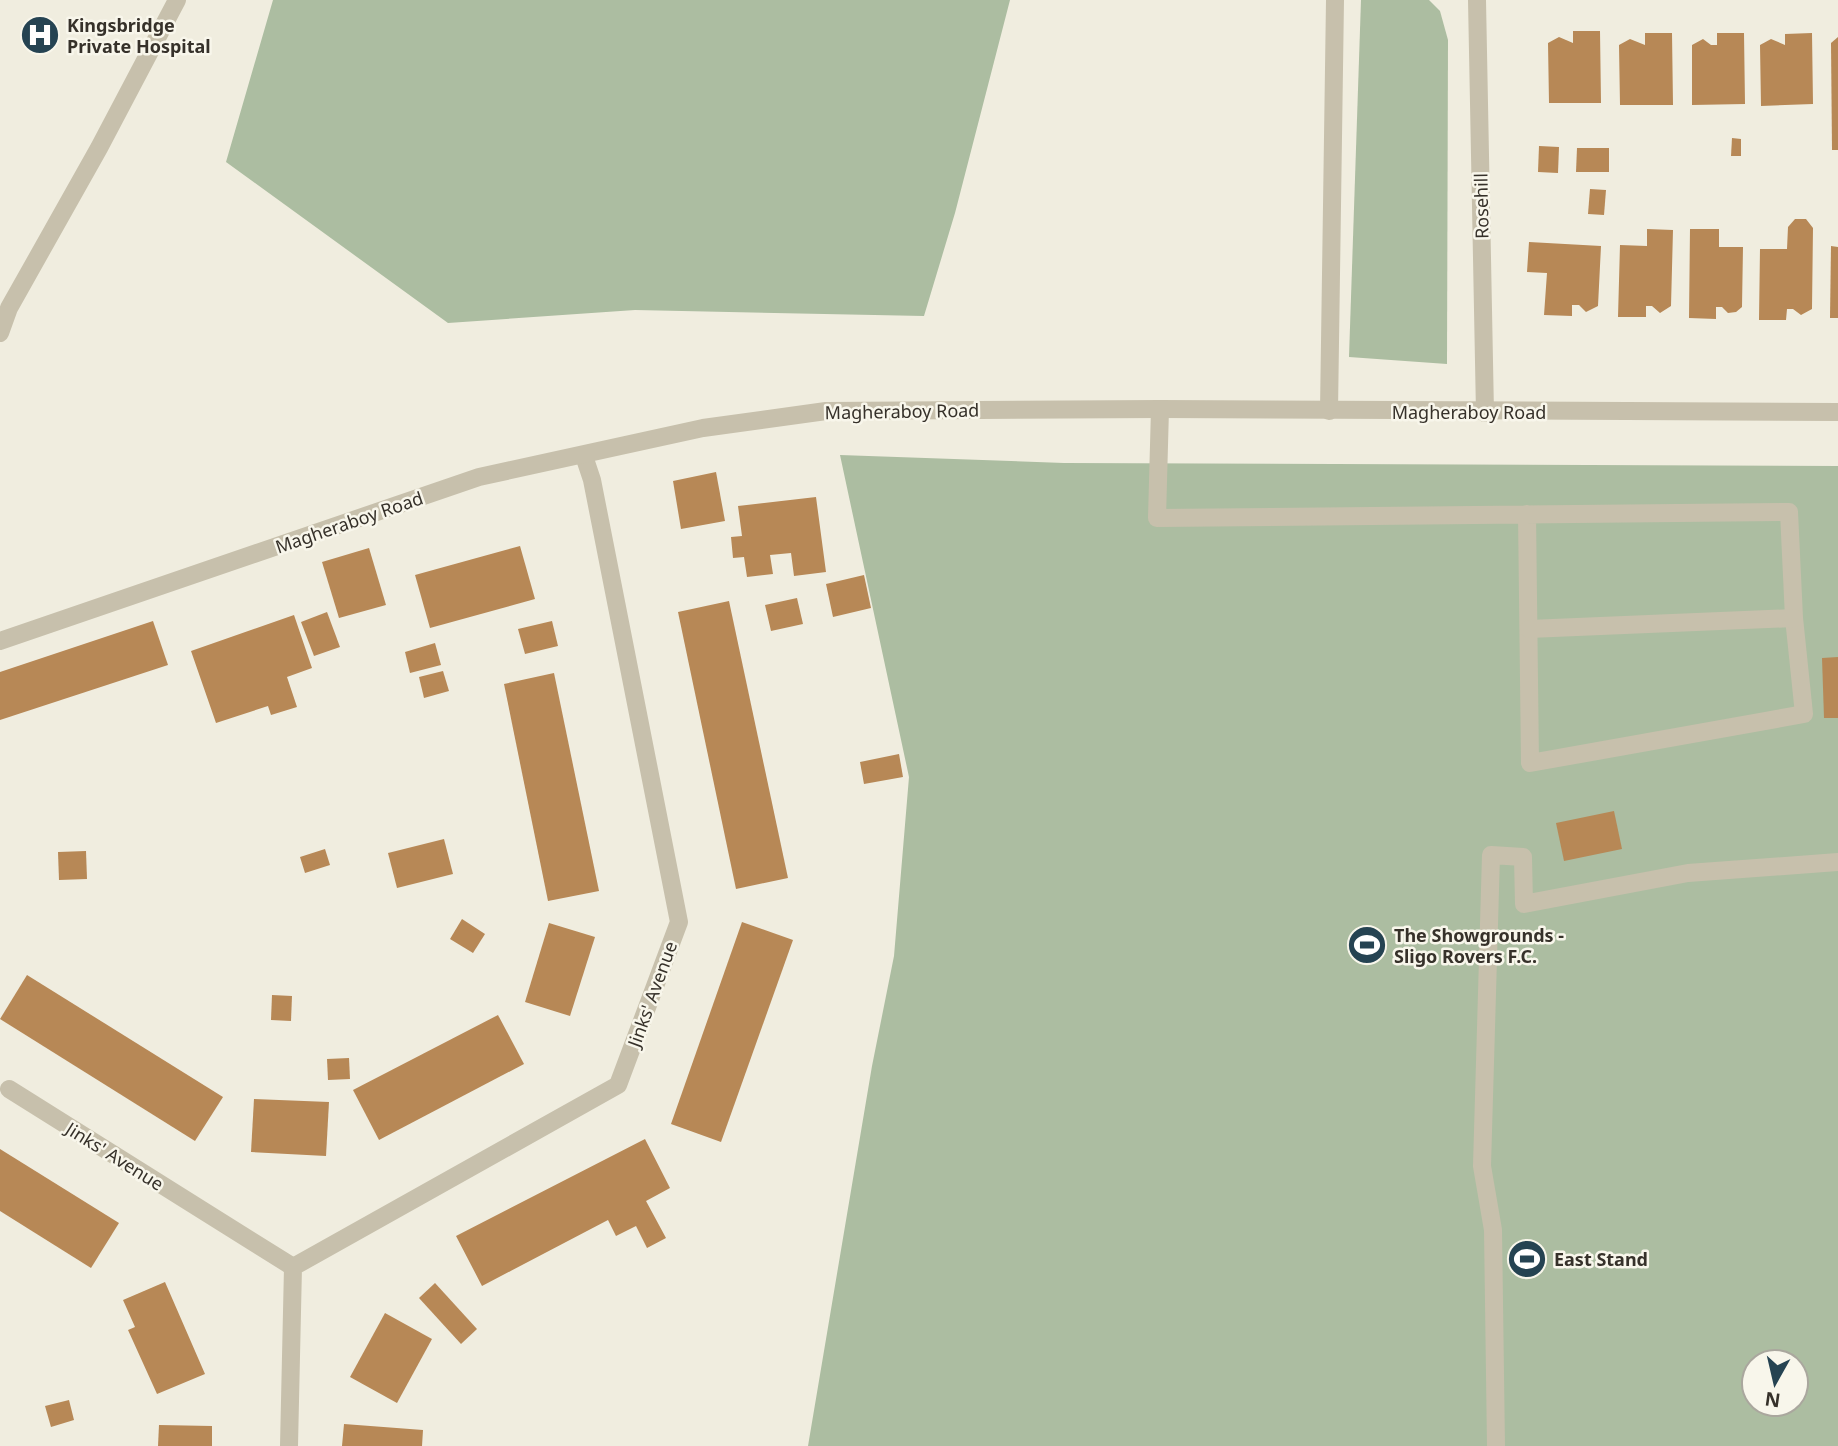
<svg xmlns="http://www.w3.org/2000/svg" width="1838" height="1446" font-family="'Noto Sans',sans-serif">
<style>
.green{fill:#acbda1;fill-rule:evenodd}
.building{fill:#b78856}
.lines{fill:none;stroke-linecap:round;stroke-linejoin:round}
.service{stroke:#c7c0ac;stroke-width:18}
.minor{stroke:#c7c0ac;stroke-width:18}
.tertiary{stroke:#c7c0ac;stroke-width:18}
.labels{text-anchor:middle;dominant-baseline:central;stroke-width:5;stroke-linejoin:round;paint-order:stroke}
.poi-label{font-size:18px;font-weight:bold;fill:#36312a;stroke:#f8f6eb;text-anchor:start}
.street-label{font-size:18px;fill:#36312a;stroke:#f8f6eb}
</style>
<rect width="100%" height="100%" fill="#f0eddf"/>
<!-- green -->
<g class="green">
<path d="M 273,0 L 1010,0 L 955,213 L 924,316 L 635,310 L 448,323 L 226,162 Z"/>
<path d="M 1361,0 L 1429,0 L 1440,11 L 1448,40 L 1447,364 L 1349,357 Z"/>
<path d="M 840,455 L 1064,463 L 1838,466 L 1838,1446 L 808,1446 L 872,1066 L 894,956 L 909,777 ZM 1754,1362 L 1796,1362 L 1796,1404 L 1754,1404 Z"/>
</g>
<!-- building -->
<g class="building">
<path d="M 1573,31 L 1600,31 L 1601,103 L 1549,103 L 1548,43 L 1559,37 L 1573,43 Z"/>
<path d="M 1645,33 L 1672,33 L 1673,105 L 1620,105 L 1619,45 L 1630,39 L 1645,45 Z"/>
<path d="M 1717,33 L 1744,33 L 1745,104 L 1692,105 L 1692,45 L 1703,39 L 1711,45 L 1717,45 Z"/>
<path d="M 1812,33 L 1813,104 L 1761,106 L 1760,45 L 1771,39 L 1785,45 L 1785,34 Z"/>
<path d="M 1838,37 L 1838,150 L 1832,150 L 1831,43 Z"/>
<path d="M 1732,138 L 1741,139 L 1741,156 L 1731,156 Z"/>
<path d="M 1539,146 L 1559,147 L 1558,173 L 1538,172 Z"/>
<path d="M 1577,148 L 1609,148 L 1609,172 L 1576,172 Z"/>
<path d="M 1590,189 L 1606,190 L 1604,215 L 1588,214 Z"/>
<path d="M 1795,219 L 1806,219 L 1813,228 L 1812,309 L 1801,315 L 1793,309 L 1787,309 L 1786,320 L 1759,320 L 1760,249 L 1787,249 L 1788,227 Z"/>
<path d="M 1647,229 L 1673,230 L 1671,306 L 1660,313 L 1652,306 L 1646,306 L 1646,317 L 1618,317 L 1620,245 L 1647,246 Z"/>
<path d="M 1690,229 L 1719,229 L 1719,247 L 1743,247 L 1742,307 L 1736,312 L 1728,313 L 1722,307 L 1716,307 L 1716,319 L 1689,318 Z"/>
<path d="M 1529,242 L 1601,246 L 1598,306 L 1586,312 L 1579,305 L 1572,305 L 1572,316 L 1544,315 L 1547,273 L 1527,272 Z"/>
<path d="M 1831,246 L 1838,247 L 1838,318 L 1830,318 Z"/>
<path d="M 716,472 L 725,521 L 681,529 L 673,481 Z"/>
<path d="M 816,497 L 826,572 L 794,576 L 791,553 L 770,555 L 773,574 L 747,577 L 744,557 L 733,558 L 731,537 L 742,536 L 738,506 Z"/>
<path d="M 520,546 L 535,599 L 430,628 L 415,575 Z"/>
<path d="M 369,548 L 386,605 L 339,618 L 322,562 Z"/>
<path d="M 864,575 L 871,608 L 833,617 L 826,584 Z"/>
<path d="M 797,598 L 803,624 L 771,631 L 765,605 Z"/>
<path d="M 729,601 L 788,878 L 736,889 L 678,612 Z"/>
<path d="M 327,612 L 340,647 L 314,656 L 301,622 Z"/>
<path d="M 294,615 L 312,668 L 287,677 L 297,707 L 271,715 L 268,706 L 216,723 L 191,651 Z"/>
<path d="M 153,621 L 168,665 L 0,720 L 0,672 Z"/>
<path d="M 552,621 L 558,646 L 525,654 L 518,629 Z"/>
<path d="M 435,643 L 441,665 L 410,673 L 405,652 Z"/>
<path d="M 1838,657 L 1838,718 L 1824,718 L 1822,658 Z"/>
<path d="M 443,671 L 449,691 L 424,698 L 419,677 Z"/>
<path d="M 554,673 L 599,891 L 548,901 L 504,684 Z"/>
<path d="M 899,754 L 903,777 L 864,784 L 860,762 Z"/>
<path d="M 1614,811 L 1622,849 L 1564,861 L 1556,823 Z"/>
<path d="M 444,839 L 453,874 L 397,888 L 388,853 Z"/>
<path d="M 325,849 L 330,865 L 305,873 L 300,857 Z"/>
<path d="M 86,851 L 87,879 L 59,880 L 58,852 Z"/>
<path d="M 462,919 L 485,934 L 473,953 L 450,939 Z"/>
<path d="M 742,922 L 793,940 L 721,1142 L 671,1124 Z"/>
<path d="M 549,923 L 595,937 L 570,1016 L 525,1002 Z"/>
<path d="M 27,975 L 223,1097 L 195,1141 L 0,1019 Z"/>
<path d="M 272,995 L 292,996 L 291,1021 L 271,1020 Z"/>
<path d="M 498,1015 L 524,1064 L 379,1140 L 353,1090 Z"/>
<path d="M 349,1058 L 350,1079 L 328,1080 L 327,1059 Z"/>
<path d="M 254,1099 L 329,1102 L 326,1156 L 251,1152 Z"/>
<path d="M 645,1139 L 670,1188 L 646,1201 L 666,1238 L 647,1248 L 636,1226 L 616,1236 L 608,1220 L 482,1286 L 456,1236 Z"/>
<path d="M 0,1149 L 119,1223 L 91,1268 L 0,1211 Z"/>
<path d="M 165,1282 L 205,1374 L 157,1394 L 128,1330 L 135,1327 L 123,1300 Z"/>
<path d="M 435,1283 L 477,1329 L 461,1344 L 419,1298 Z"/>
<path d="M 385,1313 L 432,1339 L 397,1403 L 350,1377 Z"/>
<path d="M 69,1400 L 74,1420 L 51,1427 L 45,1406 Z"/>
<path d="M 344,1424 L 423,1430 L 422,1446 L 342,1446 Z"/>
<path d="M 159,1425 L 212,1426 L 212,1446 L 158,1446 Z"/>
</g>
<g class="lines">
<!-- service -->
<g class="service">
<path d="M 0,333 L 9,308 L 99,148 L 177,0"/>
<path d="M 1160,409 L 1157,518 L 1789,512 L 1794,618 L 1804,714 L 1530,763 L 1527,514"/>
<path d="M 1329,411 L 1335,0"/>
<path d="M 1529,629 L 1794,618"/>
<path d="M 1496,1446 L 1493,1230 L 1482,1166 L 1491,855 L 1523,857 L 1524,904 L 1688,873 L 1838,862"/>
</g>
<!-- minor -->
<g class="minor">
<path d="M 1477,0 L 1485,413"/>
<path d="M 9,1089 L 293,1267"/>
<path d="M 289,1446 L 293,1267 L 618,1085 L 679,922 L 592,480 L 584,456"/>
</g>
<!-- tertiary -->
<path class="tertiary" d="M 0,641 L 479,477 L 703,428 L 826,411 L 1160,409 L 1838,412"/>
</g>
<!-- icons -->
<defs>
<g id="hospital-disc" transform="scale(2.0125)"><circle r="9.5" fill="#254352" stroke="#f8f6eb"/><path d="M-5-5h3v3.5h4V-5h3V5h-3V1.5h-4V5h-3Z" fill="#fff"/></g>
<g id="stadium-disc" transform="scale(2.0125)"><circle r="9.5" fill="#254352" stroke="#f8f6eb"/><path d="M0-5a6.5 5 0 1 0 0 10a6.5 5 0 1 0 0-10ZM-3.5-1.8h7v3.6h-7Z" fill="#fff"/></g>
</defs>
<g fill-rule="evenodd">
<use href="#hospital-disc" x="40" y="35"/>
<use href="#stadium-disc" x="1367" y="945"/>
<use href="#stadium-disc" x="1527" y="1259"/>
</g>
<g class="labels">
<!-- poi labels -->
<g class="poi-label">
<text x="67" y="25">Kingsbridge<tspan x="67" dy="21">Private Hospital</tspan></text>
<text x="1394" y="935">The Showgrounds -<tspan x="1394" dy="21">Sligo Rovers F.C.</tspan></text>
<text x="1554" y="1259">East Stand</text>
</g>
<!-- street labels -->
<g class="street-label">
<text transform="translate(1481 206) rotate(-91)">Rosehill</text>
<text transform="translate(902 411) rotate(-1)">Magheraboy Road</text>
<text x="1469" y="412">Magheraboy Road</text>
<text transform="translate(349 522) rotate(-19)">Magheraboy Road</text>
<text transform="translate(652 994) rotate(-70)">Jinks' Avenue</text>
<text transform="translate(115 1156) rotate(32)">Jinks' Avenue</text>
</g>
</g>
<!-- north arrow -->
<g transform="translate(1775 1383) rotate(188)"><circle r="33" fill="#f8f6eb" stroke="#aaa79e" stroke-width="2"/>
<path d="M0-5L12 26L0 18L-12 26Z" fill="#254352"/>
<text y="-10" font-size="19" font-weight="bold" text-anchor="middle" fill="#36312a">N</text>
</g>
</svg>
